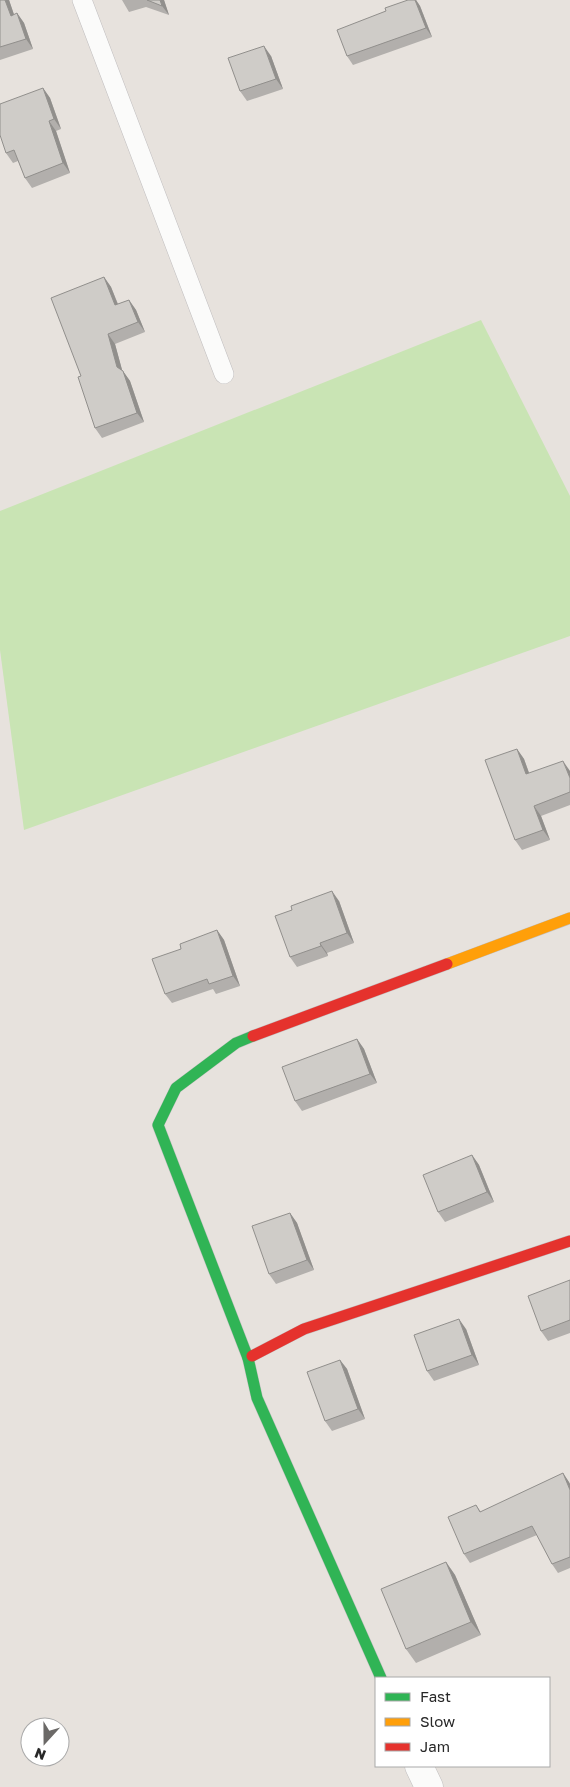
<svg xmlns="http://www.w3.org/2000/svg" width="570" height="1787" font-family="'Golos Text',sans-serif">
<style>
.green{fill:#c9e4b4}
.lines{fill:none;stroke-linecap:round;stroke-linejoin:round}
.lane-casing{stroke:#c0bebf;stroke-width:20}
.street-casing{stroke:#c0bebf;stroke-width:29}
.fast-casing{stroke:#c0bebf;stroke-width:12}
.slow-casing{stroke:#c0bebf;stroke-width:12}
.jam-casing{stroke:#c0bebf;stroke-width:12}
.lane{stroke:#fbfbfa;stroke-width:19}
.street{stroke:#fbfbfa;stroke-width:28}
.fast{stroke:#30b455;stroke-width:11}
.slow{stroke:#ff9f0a;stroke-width:11}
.jam{stroke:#e5322d;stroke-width:11}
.wall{fill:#b2afac}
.shaded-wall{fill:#918f8c}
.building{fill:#cfccc8;stroke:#918f8c}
</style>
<rect width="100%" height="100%" fill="#e7e2dd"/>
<!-- green -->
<path class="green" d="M 481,320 L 570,496 L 570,636 L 24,830 L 0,650 L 0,511 Z"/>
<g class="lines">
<!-- lane casing -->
<g class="lane-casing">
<path id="lane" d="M 82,0 L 224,374"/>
</g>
<!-- street casing -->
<g class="street-casing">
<path id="street" d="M 419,1766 L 429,1787"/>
</g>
<!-- fast casing -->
<g class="fast-casing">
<g id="fast">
<path d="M 252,1356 L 248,1358 L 257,1398 L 381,1678"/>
<path d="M 248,1358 L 158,1125 L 176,1088 L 236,1043 L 253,1036"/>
</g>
</g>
<!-- slow casing -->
<g class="slow-casing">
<path id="slow" d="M 447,964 L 570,918"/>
</g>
<!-- jam casing -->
<g class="jam-casing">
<g id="jam">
<path d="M 253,1036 L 447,964"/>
<path d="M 252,1356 L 304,1329 L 570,1241"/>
</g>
</g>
<!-- lane -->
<use href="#lane" class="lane"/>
<!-- street -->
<use href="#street" class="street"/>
<!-- fast -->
<use href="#fast" class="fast"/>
<!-- slow -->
<use href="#slow" class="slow"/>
<!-- jam -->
<use href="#jam" class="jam"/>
</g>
<!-- wall -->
<g class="wall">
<path d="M 0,0 L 9,0 L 14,15 L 17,13 L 24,23 L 33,49 L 0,60 Z"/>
<path d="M 122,0 L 164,0 L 169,15 L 146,7 L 129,12 Z"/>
<path d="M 415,0 L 416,0 L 420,6 L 432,37 L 353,65 L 347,56 Z"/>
<path d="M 271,56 L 283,89 L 247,101 L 240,91 Z"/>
<path d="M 43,88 L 50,98 L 61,129 L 56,131 L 70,173 L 32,188 L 25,178 L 18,161 L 13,163 L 6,153 Z"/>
<path d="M 104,277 L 111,287 L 118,304 L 129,300 L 136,310 L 145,332 L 115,344 L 122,370 L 130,381 L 144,422 L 102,438 L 95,428 L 81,376 Z"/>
<path d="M 517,749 L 524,759 L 529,773 L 570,771 L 570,805 L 541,816 L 550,840 L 522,850 L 515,840 Z"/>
<path d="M 339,901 L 354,943 L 327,953 L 328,956 L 297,967 L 290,957 Z"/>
<path d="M 217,930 L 224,940 L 240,986 L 216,994 L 213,989 L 172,1003 L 165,994 L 181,949 Z"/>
<path d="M 357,1039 L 364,1049 L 377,1083 L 302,1111 L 295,1101 Z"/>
<path d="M 472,1155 L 479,1165 L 494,1202 L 445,1222 L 438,1212 Z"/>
<path d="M 290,1213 L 297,1223 L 314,1270 L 276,1284 L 269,1274 Z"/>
<path d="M 570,1280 L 570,1333 L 548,1341 L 541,1331 Z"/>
<path d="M 466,1329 L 479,1365 L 434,1381 L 427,1371 Z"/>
<path d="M 340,1360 L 347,1369 L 365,1419 L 332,1431 L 325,1421 Z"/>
<path d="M 563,1473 L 570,1484 L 570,1568 L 558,1573 L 552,1564 L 537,1535 L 470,1563 L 464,1554 L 476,1505 L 481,1512 Z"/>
<path d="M 446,1562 L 455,1575 L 481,1635 L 416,1663 L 406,1649 Z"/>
</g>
<!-- shaded-wall -->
<g class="shaded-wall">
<path d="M 5,0 L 9,0 L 18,26 L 11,16 Z"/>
<path d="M 160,0 L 164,0 L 169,15 L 162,6 Z"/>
<path d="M 415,0 L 416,0 L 420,6 L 432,37 L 426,28 Z"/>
<path d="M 17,13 L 24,23 L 33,49 L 26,39 Z"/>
<path d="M 264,46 L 271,56 L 283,89 L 276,79 Z"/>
<path d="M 43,88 L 50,98 L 61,129 L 54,119 Z"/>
<path d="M 49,121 L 56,131 L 70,173 L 63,163 Z"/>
<path d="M 104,277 L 111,287 L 122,315 L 115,305 Z"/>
<path d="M 129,300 L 136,310 L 145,332 L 138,322 Z"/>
<path d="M 108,334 L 115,344 L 124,377 L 117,367 Z"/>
<path d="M 123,371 L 130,381 L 144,422 L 137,413 Z"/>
<path d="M 517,749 L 524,759 L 533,784 L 526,774 Z"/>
<path d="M 563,761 L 570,771 L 570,778 Z"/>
<path d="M 534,806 L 541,816 L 550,840 L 543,830 Z"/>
<path d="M 332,891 L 339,901 L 354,943 L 347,933 Z"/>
<path d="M 217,930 L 224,940 L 240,986 L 233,976 Z"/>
<path d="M 320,943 L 327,953 L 328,956 L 321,946 Z"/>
<path d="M 357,1039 L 364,1049 L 377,1083 L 370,1074 Z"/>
<path d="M 472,1155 L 479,1165 L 494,1202 L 487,1192 Z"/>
<path d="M 290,1213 L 297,1223 L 314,1270 L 307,1260 Z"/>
<path d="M 459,1319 L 466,1329 L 479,1365 L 472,1355 Z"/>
<path d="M 340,1360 L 347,1369 L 365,1419 L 358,1409 Z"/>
<path d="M 563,1473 L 569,1482 L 570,1484 L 570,1490 Z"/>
<path d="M 446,1562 L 455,1575 L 481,1635 L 471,1622 Z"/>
</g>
<!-- building -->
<g class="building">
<path d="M 0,0 L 5,0 L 11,16 L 17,13 L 26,39 L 0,47 Z"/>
<path d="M 147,0 L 160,0 L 162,6 Z"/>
<path d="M 408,0 L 415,0 L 426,28 L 347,56 L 337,30 L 386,11 L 385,8 Z"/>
<path d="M 264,46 L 276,79 L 240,91 L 228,58 Z"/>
<path d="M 43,88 L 54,119 L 49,121 L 63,163 L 25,178 L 14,150 L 6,153 L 0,135 L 0,104 Z"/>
<path d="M 104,277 L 115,305 L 129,300 L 138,322 L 108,334 L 117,367 L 123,371 L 137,413 L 95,428 L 78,377 L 81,376 L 51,298 Z"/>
<path d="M 517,749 L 526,774 L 563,761 L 570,778 L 570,792 L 534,806 L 543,830 L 515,840 L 485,760 Z"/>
<path d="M 332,891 L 347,933 L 320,943 L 321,946 L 290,957 L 275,916 L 292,910 L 291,906 Z"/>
<path d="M 217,930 L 233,976 L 209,984 L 207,979 L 165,994 L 152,959 L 181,949 L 180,944 Z"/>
<path d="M 357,1039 L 370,1074 L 295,1101 L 282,1067 Z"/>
<path d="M 472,1155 L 487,1192 L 438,1212 L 423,1175 Z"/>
<path d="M 290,1213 L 307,1260 L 269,1274 L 252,1226 Z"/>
<path d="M 570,1280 L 570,1320 L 541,1331 L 528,1296 Z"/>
<path d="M 459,1319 L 472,1355 L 427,1371 L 414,1335 Z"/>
<path d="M 340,1360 L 358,1409 L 325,1421 L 307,1372 Z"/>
<path d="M 563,1473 L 570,1490 L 570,1557 L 552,1564 L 532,1526 L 464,1554 L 448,1517 L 476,1505 L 480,1512 Z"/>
<path d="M 446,1562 L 471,1622 L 406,1649 L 381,1589 Z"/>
</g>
<!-- legend -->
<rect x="375" y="1677" width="175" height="90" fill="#ffffff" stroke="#a9a9a9"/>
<rect x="385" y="1693" width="25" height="8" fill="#30b455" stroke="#a9a9a9"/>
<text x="420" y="1702" font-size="15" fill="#282828">Fast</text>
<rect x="385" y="1718" width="25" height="8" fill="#ff9f0a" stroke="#a9a9a9"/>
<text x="420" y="1727" font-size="15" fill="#282828">Slow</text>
<rect x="385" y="1743" width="25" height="8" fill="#e5322d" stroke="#a9a9a9"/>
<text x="420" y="1752" font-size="15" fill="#282828">Jam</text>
<!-- north arrow -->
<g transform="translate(45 1742) rotate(201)"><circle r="24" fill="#ffffff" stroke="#a9a9a9"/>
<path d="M0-4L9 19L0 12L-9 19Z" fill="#6b6967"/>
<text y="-8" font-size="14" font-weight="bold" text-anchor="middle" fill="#282828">N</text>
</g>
</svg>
